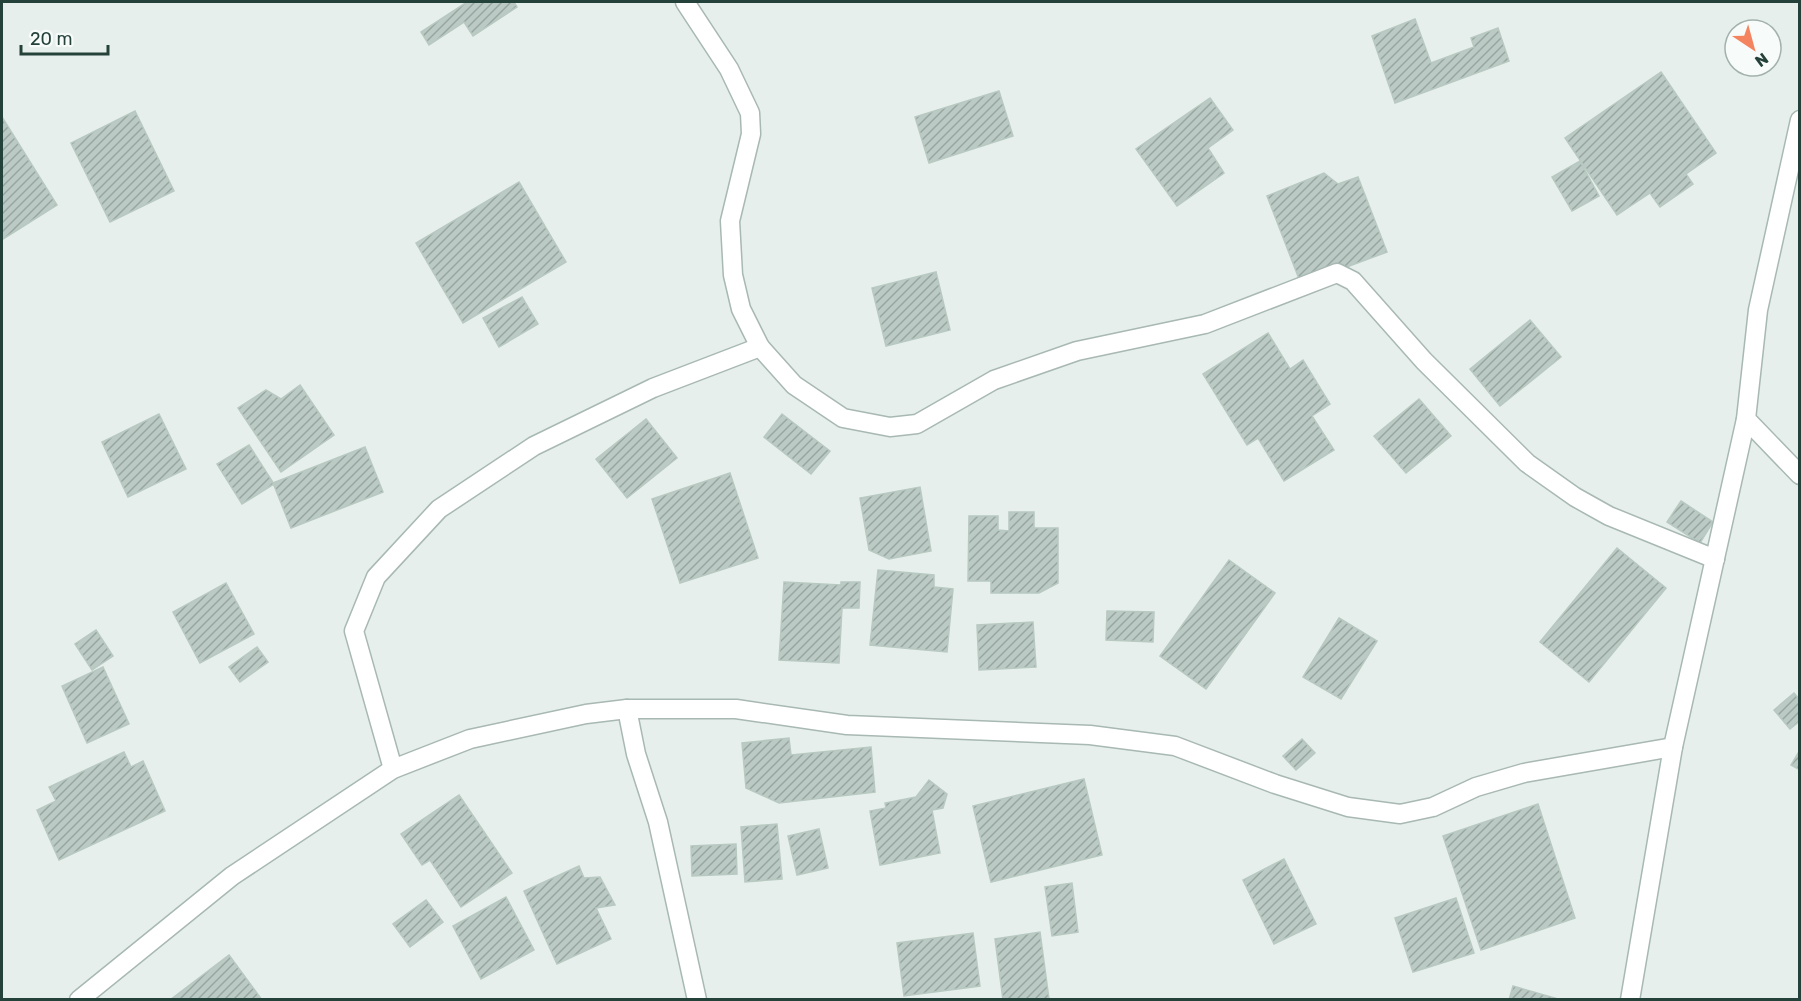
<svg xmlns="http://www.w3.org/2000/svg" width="1801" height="1001" font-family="Rubik,sans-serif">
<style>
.building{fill:url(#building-hatch);stroke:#b8c9c2;stroke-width:1.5}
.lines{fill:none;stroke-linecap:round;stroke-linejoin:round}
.minor-casing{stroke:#a8b8b2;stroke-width:21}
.minor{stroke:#fff;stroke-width:18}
</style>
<defs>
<pattern id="building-hatch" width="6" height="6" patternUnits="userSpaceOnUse" patternTransform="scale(1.5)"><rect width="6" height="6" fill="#bbcac4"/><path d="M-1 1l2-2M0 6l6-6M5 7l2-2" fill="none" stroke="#98a6a0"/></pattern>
</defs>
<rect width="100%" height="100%" fill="#e6efeb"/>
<!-- building -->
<g class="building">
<path d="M 467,2 L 514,2 L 517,7 L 473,36 L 464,22 L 429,45 L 421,32 Z"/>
<path d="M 1415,19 L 1431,63 L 1474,47 L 1471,38 L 1498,28 L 1509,61 L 1395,103 L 1372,36 Z"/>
<path d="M 1661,72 L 1716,153 L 1686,174 L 1693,184 L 1660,207 L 1650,193 L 1617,215 L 1565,138 Z"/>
<path d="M 999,91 L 1013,136 L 929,163 L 915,117 Z"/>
<path d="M 1210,98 L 1233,130 L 1208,148 L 1224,173 L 1177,206 L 1136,149 Z"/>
<path d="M 135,111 L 174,191 L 110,222 L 71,143 Z"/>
<path d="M 2,117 L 57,205 L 3,239 L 2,236 Z"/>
<path d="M 1580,161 L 1599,196 L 1572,211 L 1552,177 Z"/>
<path d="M 1324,173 L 1338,184 L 1358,177 L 1387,252 L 1301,284 L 1267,196 Z"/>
<path d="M 519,182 L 566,262 L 463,323 L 416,243 Z"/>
<path d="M 936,272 L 950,330 L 886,346 L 872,288 Z"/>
<path d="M 522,297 L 538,324 L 499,347 L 483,318 Z"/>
<path d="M 1530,320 L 1561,357 L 1500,406 L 1470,369 Z"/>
<path d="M 1268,333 L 1290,369 L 1303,360 L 1330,404 L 1312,416 L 1334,450 L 1284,481 L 1258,438 L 1247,445 L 1203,374 Z"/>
<path d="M 300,385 L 334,435 L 281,472 L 238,408 L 266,390 L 281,399 Z"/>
<path d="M 1419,399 L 1451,436 L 1406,473 L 1374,436 Z"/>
<path d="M 159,414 L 186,469 L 128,497 L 102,442 Z"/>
<path d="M 782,414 L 830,451 L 811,474 L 764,437 Z"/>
<path d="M 646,419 L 677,458 L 627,498 L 596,459 Z"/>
<path d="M 249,445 L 274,484 L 242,504 L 217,464 Z"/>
<path d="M 365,447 L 383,492 L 291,528 L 273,483 Z"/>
<path d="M 730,473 L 758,558 L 680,583 L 652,499 Z"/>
<path d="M 920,487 L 931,551 L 889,559 L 869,550 L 860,498 Z"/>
<path d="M 1681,501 L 1713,522 L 1700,543 L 1667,522 Z"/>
<path d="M 1009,512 L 1034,512 L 1034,528 L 1058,528 L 1058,583 L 1039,593 L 991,593 L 991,581 L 968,581 L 969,516 L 998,516 L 998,530 L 1009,531 Z"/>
<path d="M 1617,548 L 1666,588 L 1589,682 L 1540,642 Z"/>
<path d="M 1229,560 L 1275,593 L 1206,689 L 1160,656 Z"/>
<path d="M 878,570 L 934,575 L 934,587 L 953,589 L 947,652 L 870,645 Z"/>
<path d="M 784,582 L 841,585 L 841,582 L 860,582 L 859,608 L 842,608 L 839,663 L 779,660 Z"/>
<path d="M 226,583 L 254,634 L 200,663 L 173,612 Z"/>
<path d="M 1107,611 L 1154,612 L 1153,642 L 1106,640 Z"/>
<path d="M 1339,618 L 1377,641 L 1341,699 L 1303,677 Z"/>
<path d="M 1033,622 L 1036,667 L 979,670 L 977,625 Z"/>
<path d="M 96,630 L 113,656 L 92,670 L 75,644 Z"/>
<path d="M 257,647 L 268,662 L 240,682 L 229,667 Z"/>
<path d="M 103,667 L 129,724 L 87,743 L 62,686 Z"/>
<path d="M 1794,693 L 1800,700 L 1800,721 L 1790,729 L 1774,710 Z"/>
<path d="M 789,738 L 791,755 L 871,747 L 875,792 L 779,803 L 746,788 L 742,743 Z"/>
<path d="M 1302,739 L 1315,753 L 1296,770 L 1283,756 Z"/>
<path d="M 1800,750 L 1800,770 L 1791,765 Z"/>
<path d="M 124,752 L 131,767 L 143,761 L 165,811 L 59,860 L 37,810 L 56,801 L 49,787 Z"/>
<path d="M 1084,779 L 1102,855 L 991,882 L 973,806 Z"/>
<path d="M 929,780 L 947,794 L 943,808 L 932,810 L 940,853 L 880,865 L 870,811 L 886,808 L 885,803 L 916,797 Z"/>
<path d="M 459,795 L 512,873 L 461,907 L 430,860 L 422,865 L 401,834 Z"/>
<path d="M 1538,804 L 1575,918 L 1481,950 L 1443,836 Z"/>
<path d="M 777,824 L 782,879 L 745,882 L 741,827 Z"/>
<path d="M 819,829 L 828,868 L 797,875 L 788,836 Z"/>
<path d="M 736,844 L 737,874 L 692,876 L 691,846 Z"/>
<path d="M 1284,859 L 1316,924 L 1274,944 L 1243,880 Z"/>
<path d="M 579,866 L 584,878 L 600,877 L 615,905 L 596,908 L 611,939 L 557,964 L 524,891 Z"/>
<path d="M 1072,883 L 1078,932 L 1052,936 L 1045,887 Z"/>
<path d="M 506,897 L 534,950 L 481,979 L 453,926 Z"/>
<path d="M 1456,898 L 1474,953 L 1413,972 L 1395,918 Z"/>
<path d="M 426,900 L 443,922 L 410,947 L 393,924 Z"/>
<path d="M 1040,932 L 1049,999 L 1003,1000 L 995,939 Z"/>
<path d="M 973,933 L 980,986 L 904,996 L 897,943 Z"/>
<path d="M 229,955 L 262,1000 L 170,1000 Z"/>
<path d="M 1513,986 L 1558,999 L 1509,1000 Z"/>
</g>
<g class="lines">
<!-- minor casing -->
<g class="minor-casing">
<g id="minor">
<path d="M 685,2 L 729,69 L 750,113 L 751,134 L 730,221 L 733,275 L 741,309 L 760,347 L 794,385 L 843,418 L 890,427 L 917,424 L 994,380 L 1077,351 L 1205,324 L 1337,273 L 1353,281 L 1424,361 L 1527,463 L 1575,497 L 1609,516 L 1715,559"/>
<path d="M 1746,419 L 1800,475"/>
<path d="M 627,709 L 636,754 L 658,822 L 697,1000"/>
<path d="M 393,769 L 354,631 L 376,577 L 439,509 L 534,446 L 653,388 L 760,347"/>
<path d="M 79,1000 L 232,876 L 393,769 L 470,739 L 586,714 L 627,709 L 736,709 L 847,725 L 1090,735 L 1175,746 L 1275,784 L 1348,807 L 1400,814 L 1433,807 L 1476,787 L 1524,773 L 1673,747"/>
<path d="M 1630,1000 L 1673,747 L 1746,419 L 1758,310 L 1800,120"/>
</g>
</g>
<!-- minor -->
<use href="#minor" class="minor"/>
</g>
<!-- border -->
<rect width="1801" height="1001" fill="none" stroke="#24423a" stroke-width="6"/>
<!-- north arrow -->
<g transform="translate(1753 48) rotate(144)"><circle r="28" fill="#f7fbf9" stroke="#a3b1ad" stroke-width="1.5"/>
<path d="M0-4.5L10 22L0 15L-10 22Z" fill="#f4845f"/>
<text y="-9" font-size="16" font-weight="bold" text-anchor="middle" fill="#24423a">N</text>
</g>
<!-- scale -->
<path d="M21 45v9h87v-9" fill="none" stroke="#24423a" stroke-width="3"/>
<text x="30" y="45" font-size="18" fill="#24423a" stroke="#f7fbf9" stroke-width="4.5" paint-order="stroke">20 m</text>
</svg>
